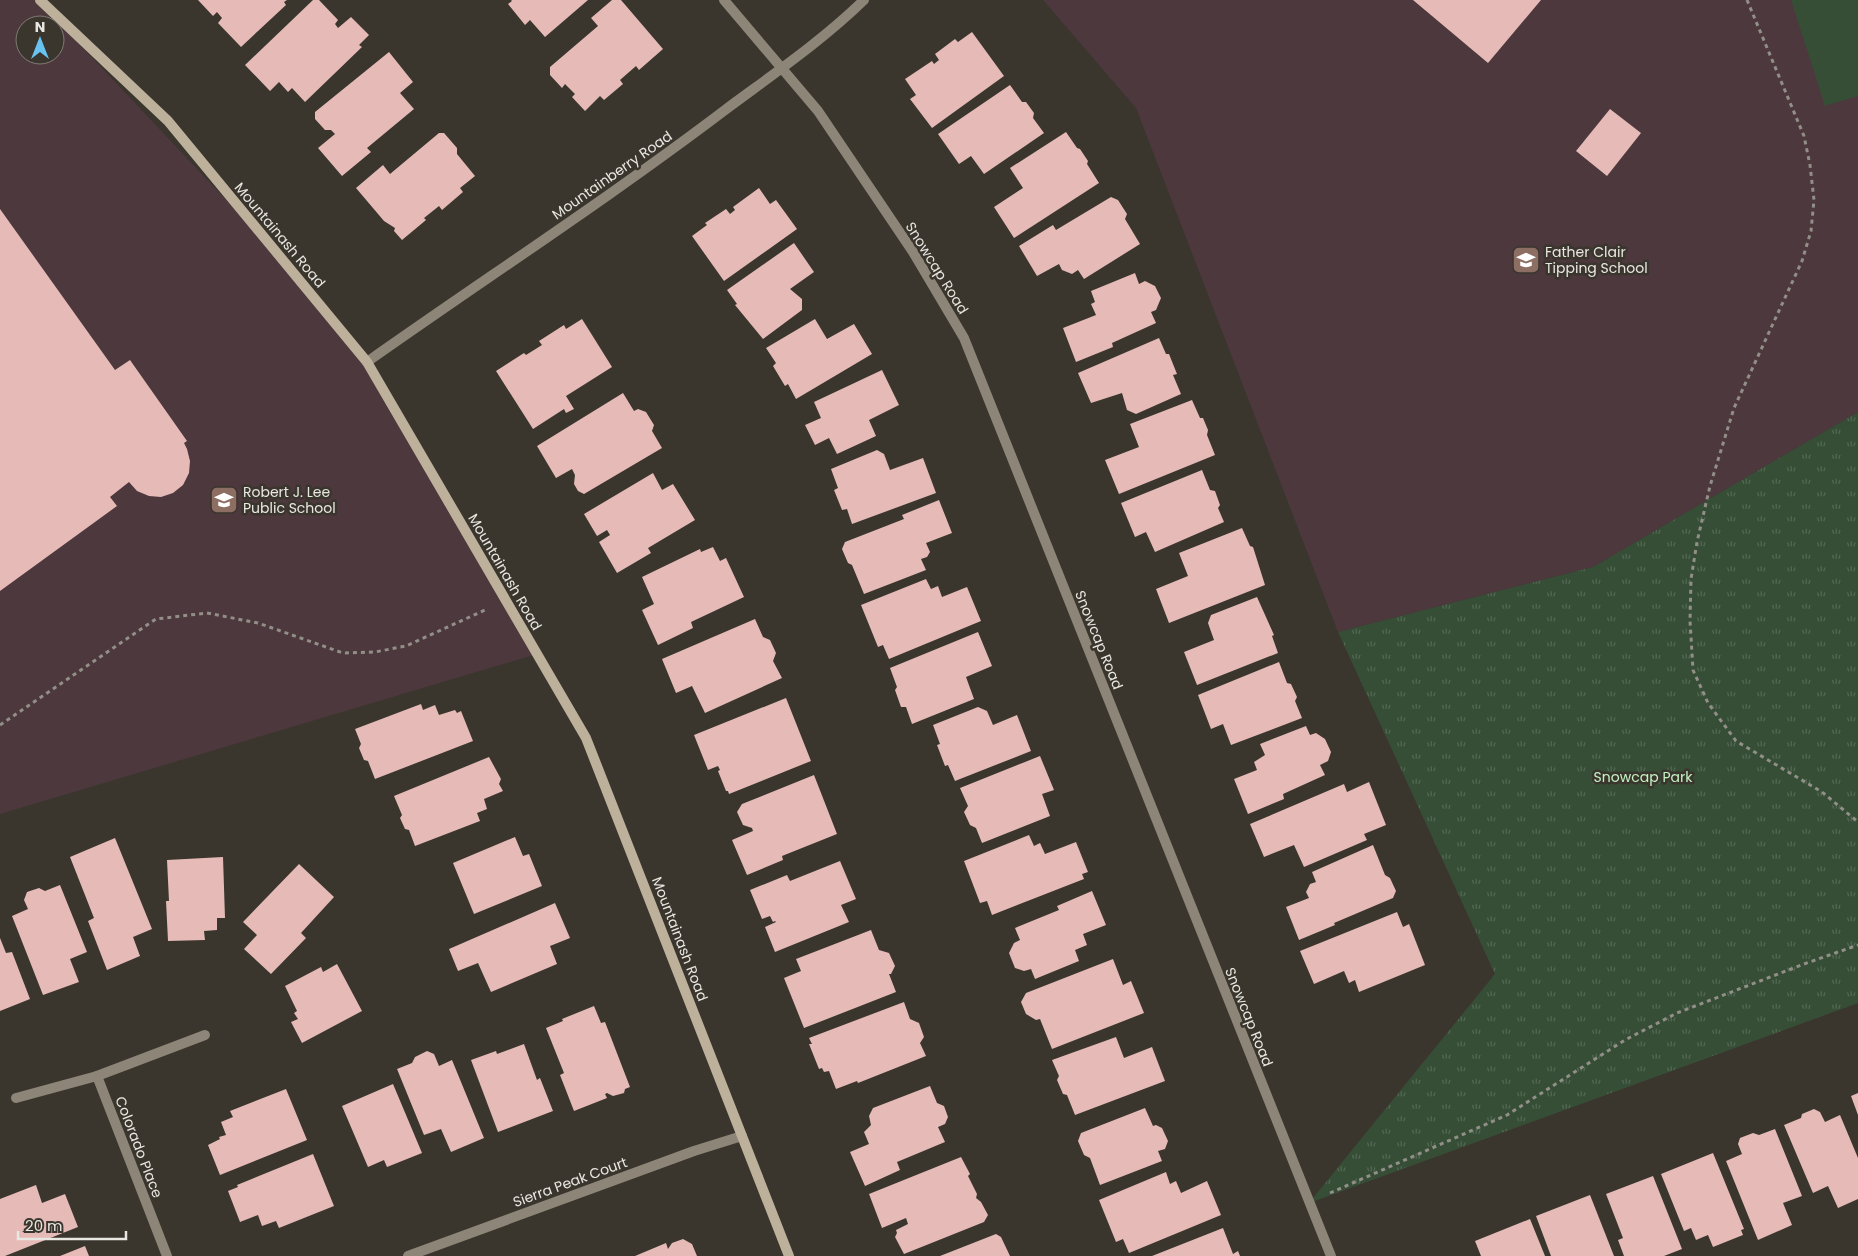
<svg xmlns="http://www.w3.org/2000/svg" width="1858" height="1256" font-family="Poppins,sans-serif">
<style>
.education{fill:#4c383d;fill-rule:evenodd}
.grass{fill:url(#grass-tufts)}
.pitch{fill:#364e36}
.building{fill:#e6bbb7}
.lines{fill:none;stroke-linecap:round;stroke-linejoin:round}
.path{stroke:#928f88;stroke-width:3;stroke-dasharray:4 4;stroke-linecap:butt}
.street{stroke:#8d8577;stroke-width:10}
.secondary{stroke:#beb19b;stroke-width:10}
.labels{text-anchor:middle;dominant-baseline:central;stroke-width:5;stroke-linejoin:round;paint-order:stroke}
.street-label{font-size:14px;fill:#e9e7e1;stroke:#3a362e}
.poi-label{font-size:14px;fill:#e9e7e1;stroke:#3a362e;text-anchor:start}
.park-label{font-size:14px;fill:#c4f2c2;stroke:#3a362e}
</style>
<defs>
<pattern id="grass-tufts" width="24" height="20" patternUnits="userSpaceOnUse" patternTransform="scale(1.25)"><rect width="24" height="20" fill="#364e36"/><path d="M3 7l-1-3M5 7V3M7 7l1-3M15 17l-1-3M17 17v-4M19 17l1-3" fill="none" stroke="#536853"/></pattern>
</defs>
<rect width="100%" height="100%" fill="#3a362e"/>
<!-- education -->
<g class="education">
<path d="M 0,0 L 38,0 L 247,222 L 367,362 L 537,654 L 0,814 ZM 25,25 L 55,25 L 55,55 L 25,55 Z"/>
<path d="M 1043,0 L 1858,0 L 1858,412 L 1593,567 L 1338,632 L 1136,108 Z"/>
</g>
<!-- grass -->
<path class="grass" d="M 1858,412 L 1858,1003 L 1309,1203 L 1495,974 L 1338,632 L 1593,567 Z"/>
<!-- pitch -->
<path class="pitch" d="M 1791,0 L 1858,0 L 1858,96 L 1825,106 Z"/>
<!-- building -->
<g class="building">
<path d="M 198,0 L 287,0 L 284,2 L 286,5 L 241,47 L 218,23 L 222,18 L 217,12 L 213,16 Z"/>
<path d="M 313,0 L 319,0 L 338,20 L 335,24 L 338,28 L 351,17 L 369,35 L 359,45 L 362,47 L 305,102 L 292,88 L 288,92 L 279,82 L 270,91 L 245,65 Z"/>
<path d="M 511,0 L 588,0 L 545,37 L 530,20 L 525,25 L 508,4 L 512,1 Z"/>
<path d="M 612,0 L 621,0 L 663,49 L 639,70 L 636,66 L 620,80 L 623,84 L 604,100 L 600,96 L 585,111 L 572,97 L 575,94 L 565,84 L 562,88 L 550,75 L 550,67 L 598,26 L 591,18 Z"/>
<path d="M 1413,0 L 1541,0 L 1488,63 Z"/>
<path d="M 972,32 L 1004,76 L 932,128 L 910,99 L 916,95 L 905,79 L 932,61 L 934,64 L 939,60 L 935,54 L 955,39 L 958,42 Z"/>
<path d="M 389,52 L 413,82 L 400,93 L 414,109 L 367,148 L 371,152 L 342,176 L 318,148 L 335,134 L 331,130 L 325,130 L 315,119 L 315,112 Z"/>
<path d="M 1010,85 L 1022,102 L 1026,102 L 1034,113 L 1033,118 L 1044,133 L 984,174 L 971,156 L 959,164 L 938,134 Z"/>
<path d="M 1610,109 L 1641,133 L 1607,176 L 1576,151 Z"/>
<path d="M 1066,132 L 1077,148 L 1080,149 L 1088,161 L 1087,164 L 1099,183 L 1014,238 L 994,207 L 1023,188 L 1010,168 Z"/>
<path d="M 439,133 L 444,133 L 457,148 L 457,154 L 475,176 L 460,188 L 463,192 L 442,210 L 439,206 L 424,218 L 426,220 L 402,240 L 394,231 L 395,228 L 384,221 L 356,188 L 383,165 L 390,174 Z"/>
<path d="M 759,188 L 770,204 L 776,200 L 797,229 L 724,281 L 692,236 L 707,225 L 705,223 L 726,209 L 730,214 L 735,210 L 733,207 Z"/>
<path d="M 1111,197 L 1118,200 L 1127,214 L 1125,219 L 1140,244 L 1084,279 L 1078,270 L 1072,274 L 1062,270 L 1059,264 L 1037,276 L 1019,246 L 1053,225 L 1056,230 Z"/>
<path d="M 0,209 L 115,370 L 130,360 L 187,441 L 184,443 L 187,449 L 190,461 L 189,473 L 183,485 L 173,493 L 161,497 L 149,496 L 137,491 L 129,482 L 110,497 L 117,506 L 0,591 Z"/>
<path d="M 794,243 L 814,272 L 790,289 L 802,299 L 802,310 L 763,339 L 735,305 L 737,304 L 727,290 Z"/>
<path d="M 1135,273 L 1139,284 L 1145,281 L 1155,286 L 1161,298 L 1156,310 L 1151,312 L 1156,323 L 1112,343 L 1113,347 L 1076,362 L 1063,328 L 1096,315 L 1091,304 L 1095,302 L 1091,291 Z"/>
<path d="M 582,319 L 612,367 L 566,396 L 574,409 L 566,413 L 564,409 L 533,429 L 496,371 L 524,353 L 526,355 L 542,345 L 539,341 L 564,325 L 566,329 Z"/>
<path d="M 815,319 L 827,339 L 854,324 L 872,354 L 796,399 L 788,384 L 785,386 L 773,366 L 776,363 L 766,348 Z"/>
<path d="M 1159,338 L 1166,354 L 1169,354 L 1177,374 L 1173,375 L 1181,394 L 1136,414 L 1127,410 L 1122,393 L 1091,403 L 1078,373 Z"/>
<path d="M 882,370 L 899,405 L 869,420 L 876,436 L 837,454 L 829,438 L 815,445 L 805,425 L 821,418 L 814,402 Z"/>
<path d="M 623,393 L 634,411 L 638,409 L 646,412 L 654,425 L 652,431 L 662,448 L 584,494 L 578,491 L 574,484 L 575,475 L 572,469 L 556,478 L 537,446 Z"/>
<path d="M 1192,400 L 1200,418 L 1203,418 L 1208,430 L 1207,435 L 1215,455 L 1119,494 L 1105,460 L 1139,447 L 1130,424 Z"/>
<path d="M 877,450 L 884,454 L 890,470 L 923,458 L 936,493 L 852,524 L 847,509 L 842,510 L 834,490 L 838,488 L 831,469 Z"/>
<path d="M 1202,470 L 1210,490 L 1215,491 L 1220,505 L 1218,508 L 1224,522 L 1155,552 L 1146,532 L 1135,537 L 1121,503 Z"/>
<path d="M 653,473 L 662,490 L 673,484 L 695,520 L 648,548 L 651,553 L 617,573 L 599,542 L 610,535 L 607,530 L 597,536 L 584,514 Z"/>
<path d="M 939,500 L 952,533 L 926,543 L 930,552 L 927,557 L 921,559 L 926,570 L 864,594 L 852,565 L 848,563 L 842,549 L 845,542 L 904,519 L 902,515 Z"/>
<path d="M 1242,528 L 1250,546 L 1253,547 L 1265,585 L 1169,623 L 1156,589 L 1188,576 L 1179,553 Z"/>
<path d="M 713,547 L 720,561 L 726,558 L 744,597 L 691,622 L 693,628 L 658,645 L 642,610 L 654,604 L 642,577 L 700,549 L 701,552 Z"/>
<path d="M 926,579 L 931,589 L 938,586 L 942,597 L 967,587 L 981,621 L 889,659 L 883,645 L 878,647 L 861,605 Z"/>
<path d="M 1257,597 L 1274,635 L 1272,636 L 1278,653 L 1197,685 L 1184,652 L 1214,640 L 1208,623 L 1211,615 Z"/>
<path d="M 755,619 L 763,637 L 770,640 L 776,653 L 773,661 L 782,678 L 705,713 L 692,686 L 676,693 L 662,659 Z"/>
<path d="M 978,632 L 992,666 L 966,677 L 974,699 L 912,724 L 906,707 L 901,707 L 895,690 L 897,687 L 890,668 Z"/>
<path d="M 1279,662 L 1287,683 L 1291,684 L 1297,697 L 1295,701 L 1302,718 L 1231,745 L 1223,724 L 1211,729 L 1198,695 Z"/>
<path d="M 786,698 L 811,761 L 729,794 L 728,791 L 726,791 L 718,771 L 720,770 L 718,766 L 708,770 L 694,735 Z"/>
<path d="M 421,704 L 423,710 L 435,705 L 439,715 L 455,710 L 457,713 L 461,711 L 473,741 L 375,779 L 368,761 L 364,760 L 359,748 L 361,744 L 355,729 Z"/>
<path d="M 978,707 L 987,711 L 993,725 L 1017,715 L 1031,751 L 955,781 L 948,765 L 945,766 L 937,745 L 940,744 L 933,725 Z"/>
<path d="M 1306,726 L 1310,735 L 1316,733 L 1325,739 L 1331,752 L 1328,761 L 1320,765 L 1325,775 L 1283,794 L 1284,799 L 1248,814 L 1234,779 L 1257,770 L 1254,762 L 1265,755 L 1260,744 Z"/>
<path d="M 1040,756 L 1054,790 L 1042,794 L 1050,816 L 982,843 L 976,828 L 970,825 L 964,812 L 968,806 L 960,788 Z"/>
<path d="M 489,757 L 501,779 L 499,784 L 503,791 L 484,799 L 487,809 L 477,813 L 480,821 L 415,846 L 409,830 L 405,829 L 400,818 L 402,815 L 394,796 Z"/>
<path d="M 814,775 L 837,834 L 782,856 L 783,860 L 747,875 L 732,840 L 753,831 L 752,828 L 743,825 L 737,812 L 742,804 Z"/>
<path d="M 1369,782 L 1386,825 L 1364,834 L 1367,840 L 1304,867 L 1294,845 L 1264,857 L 1250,824 L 1344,784 L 1347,792 Z"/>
<path d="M 1029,835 L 1034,846 L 1040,843 L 1045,854 L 1076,842 L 1088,872 L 1082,874 L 1084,879 L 992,915 L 987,901 L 980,903 L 964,861 Z"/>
<path d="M 515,837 L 523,856 L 529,854 L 542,886 L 474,914 L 453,863 Z"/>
<path d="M 115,838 L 152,929 L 133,937 L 140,956 L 107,970 L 88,921 L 94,918 L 70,857 Z"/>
<path d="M 1373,845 L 1385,875 L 1390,878 L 1396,891 L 1393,898 L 1334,923 L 1335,925 L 1299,940 L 1286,907 L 1309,898 L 1306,892 L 1310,884 L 1316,882 L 1312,872 Z"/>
<path d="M 223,857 L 225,918 L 217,918 L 217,930 L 204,931 L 205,940 L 168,941 L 166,901 L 169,901 L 167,860 Z"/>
<path d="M 840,861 L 856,899 L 841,905 L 849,922 L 775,952 L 765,927 L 776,922 L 775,921 L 773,922 L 770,916 L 762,919 L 750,890 L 787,875 L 790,881 Z"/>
<path d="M 299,864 L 334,897 L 301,933 L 306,938 L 271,974 L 244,949 L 257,935 L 243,922 Z"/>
<path d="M 60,885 L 87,952 L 70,959 L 79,982 L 43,995 L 12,916 L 28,909 L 24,900 L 27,892 L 39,888 L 45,891 Z"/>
<path d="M 1092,891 L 1106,925 L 1083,934 L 1087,945 L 1075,950 L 1079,961 L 1035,979 L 1031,969 L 1024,971 L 1015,968 L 1009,953 L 1014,943 L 1020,940 L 1015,928 L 1059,910 L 1057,906 Z"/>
<path d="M 555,903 L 570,938 L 550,946 L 557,964 L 491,992 L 478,963 L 458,971 L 449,949 Z"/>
<path d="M 1397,912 L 1403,927 L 1409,924 L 1425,965 L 1359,992 L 1355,980 L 1349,983 L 1344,971 L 1314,984 L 1300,951 Z"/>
<path d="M 871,930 L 879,950 L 889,953 L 895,966 L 891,974 L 889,974 L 896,992 L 804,1028 L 784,978 L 801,971 L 796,959 Z"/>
<path d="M 0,938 L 6,953 L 12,952 L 30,999 L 0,1011 Z"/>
<path d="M 1113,959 L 1123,985 L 1131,981 L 1144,1013 L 1052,1049 L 1040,1019 L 1036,1020 L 1026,1014 L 1021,1002 L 1026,993 Z"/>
<path d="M 337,964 L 362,1011 L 302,1043 L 291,1022 L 298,1019 L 294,1013 L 297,1011 L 285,986 L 321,967 L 323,972 Z"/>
<path d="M 904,1002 L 910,1019 L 919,1023 L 924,1037 L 920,1043 L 926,1056 L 858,1083 L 857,1081 L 836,1089 L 829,1071 L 824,1072 L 822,1068 L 819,1069 L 809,1044 L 812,1044 L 809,1038 Z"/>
<path d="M 594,1006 L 601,1023 L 605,1022 L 630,1087 L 625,1089 L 624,1093 L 613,1096 L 607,1093 L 605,1094 L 607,1098 L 574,1111 L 560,1075 L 564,1073 L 546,1028 L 563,1021 L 562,1019 Z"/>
<path d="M 1116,1037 L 1124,1058 L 1152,1047 L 1165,1081 L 1075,1115 L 1067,1095 L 1063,1094 L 1057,1080 L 1059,1076 L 1052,1060 Z"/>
<path d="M 524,1044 L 537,1080 L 540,1078 L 553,1111 L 498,1132 L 471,1060 L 496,1051 L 497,1054 Z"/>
<path d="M 427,1051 L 434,1054 L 439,1066 L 452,1060 L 484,1138 L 451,1152 L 441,1129 L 424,1135 L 397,1069 L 412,1063 L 415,1057 Z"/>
<path d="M 393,1084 L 422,1153 L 387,1167 L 384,1160 L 368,1167 L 342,1106 Z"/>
<path d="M 930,1086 L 937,1103 L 944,1106 L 948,1117 L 945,1124 L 938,1127 L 945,1142 L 897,1162 L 900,1170 L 865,1186 L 850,1152 L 869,1144 L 864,1132 L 871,1125 L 869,1116 L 873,1108 Z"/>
<path d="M 286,1089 L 307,1140 L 220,1175 L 208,1145 L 220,1139 L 219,1137 L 226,1135 L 221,1122 L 233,1117 L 230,1111 Z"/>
<path d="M 1858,1093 L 1858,1115 L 1851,1096 Z"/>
<path d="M 1145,1108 L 1153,1126 L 1156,1125 L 1162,1128 L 1168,1141 L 1165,1149 L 1158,1151 L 1162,1161 L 1100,1185 L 1090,1158 L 1084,1155 L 1078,1141 L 1081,1133 Z"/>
<path d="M 1814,1109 L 1820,1112 L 1825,1122 L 1840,1115 L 1858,1158 L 1858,1199 L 1838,1208 L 1828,1186 L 1813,1193 L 1784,1125 L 1801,1118 L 1802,1114 Z"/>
<path d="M 1775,1129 L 1802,1196 L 1783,1203 L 1792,1225 L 1758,1240 L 1726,1161 L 1742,1154 L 1738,1144 L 1740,1138 L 1753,1133 L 1759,1135 Z"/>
<path d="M 1713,1153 L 1744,1229 L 1741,1230 L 1743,1235 L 1713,1247 L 1708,1235 L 1696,1240 L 1691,1228 L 1684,1231 L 1661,1174 Z"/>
<path d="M 313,1154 L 334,1206 L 279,1228 L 276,1221 L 262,1226 L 258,1215 L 240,1222 L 228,1191 L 238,1187 L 237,1185 Z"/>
<path d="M 961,1157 L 970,1174 L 968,1176 L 977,1194 L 976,1198 L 981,1202 L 988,1215 L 984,1222 L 904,1254 L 895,1237 L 897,1233 L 896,1230 L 908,1224 L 906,1218 L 882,1228 L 869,1194 Z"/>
<path d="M 1166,1172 L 1170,1184 L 1176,1181 L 1181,1193 L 1207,1181 L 1221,1215 L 1129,1253 L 1123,1239 L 1116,1242 L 1099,1200 Z"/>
<path d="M 1653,1176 L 1682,1249 L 1664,1256 L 1624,1256 L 1618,1240 L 1623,1238 L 1606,1194 Z"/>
<path d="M 36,1185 L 42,1203 L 65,1194 L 78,1227 L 5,1256 L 0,1256 L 0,1199 Z"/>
<path d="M 1590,1195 L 1614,1256 L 1551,1256 L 1536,1216 Z"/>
<path d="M 1530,1219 L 1545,1256 L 1481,1256 L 1475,1241 Z"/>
<path d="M 1223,1228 L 1233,1254 L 1238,1251 L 1240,1256 L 1152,1256 Z"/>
<path d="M 996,1234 L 1001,1237 L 1010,1256 L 940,1256 Z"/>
<path d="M 683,1239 L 692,1244 L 697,1256 L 635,1256 L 666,1243 L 668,1249 L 672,1243 Z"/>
<path d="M 85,1246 L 89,1256 L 60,1256 Z"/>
</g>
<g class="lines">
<!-- path -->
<g class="path">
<path d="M 1747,0 L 1804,136 L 1810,165 L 1814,200 L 1811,231 L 1802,261 L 1734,408 L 1710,486 L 1697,542 L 1691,579 L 1690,621 L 1693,670 L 1708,703 L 1736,741 L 1822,792 L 1858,822"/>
<path d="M 0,725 L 156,619 L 207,613 L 258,623 L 343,653 L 375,652 L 406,646 L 485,610"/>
<path d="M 1330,1193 L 1507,1115 L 1625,1040 L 1677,1013 L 1804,964 L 1858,945"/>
</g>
<!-- street -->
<g class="street">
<path d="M 724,0 L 818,111 L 913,252 L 964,338 L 1331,1256"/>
<path d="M 367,362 C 486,278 609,198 725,110 C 772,75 822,41 864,0"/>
<path d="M 97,1076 L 167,1256"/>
<path d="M 16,1098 L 97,1076 L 205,1035"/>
<path d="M 408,1256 L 694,1151 L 742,1136"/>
</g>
<!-- secondary -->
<path class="secondary" d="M 40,0 L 168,121 L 367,362 L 586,738 L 789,1256"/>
</g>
<!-- icons -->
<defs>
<g id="school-square" transform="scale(1.4375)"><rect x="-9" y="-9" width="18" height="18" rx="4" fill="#8d6e63" stroke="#3a362e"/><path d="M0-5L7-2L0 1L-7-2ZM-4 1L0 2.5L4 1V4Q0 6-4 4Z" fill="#fff"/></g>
</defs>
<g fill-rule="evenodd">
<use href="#school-square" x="1526" y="260"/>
<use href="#school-square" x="224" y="500"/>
</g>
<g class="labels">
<!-- street labels -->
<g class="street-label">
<text transform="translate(612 175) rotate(-35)">Mountainberry Road</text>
<text transform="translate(280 235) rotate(50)">Mountainash Road</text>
<text transform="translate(937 268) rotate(58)">Snowcap Road</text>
<text transform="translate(505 572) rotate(60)">Mountainash Road</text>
<text transform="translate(1099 640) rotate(68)">Snowcap Road</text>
<text transform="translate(680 939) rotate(69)">Mountainash Road</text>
<text transform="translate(1249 1017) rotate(68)">Snowcap Road</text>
<text transform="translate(139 1147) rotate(69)">Colorado Place</text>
<text transform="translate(570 1182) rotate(-20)">Sierra Peak Court</text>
</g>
<!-- poi labels -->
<g class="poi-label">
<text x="1545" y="252">Father Clair<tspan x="1545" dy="16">Tipping School</tspan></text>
<text x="243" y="492">Robert J. Lee<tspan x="243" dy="16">Public School</tspan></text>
</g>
<!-- park labels -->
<g class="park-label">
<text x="1643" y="777">Snowcap Park</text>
</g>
</g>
<!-- north arrow -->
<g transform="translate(40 40)"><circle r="24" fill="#3a362e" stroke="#807d76"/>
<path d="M0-4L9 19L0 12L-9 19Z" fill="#69c3f1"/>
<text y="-8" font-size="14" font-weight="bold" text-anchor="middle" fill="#e9e7e1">N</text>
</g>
<!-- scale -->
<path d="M18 1231v8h108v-8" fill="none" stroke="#e9e7e1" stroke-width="2.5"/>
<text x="25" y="1231" font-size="15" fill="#e9e7e1" stroke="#3a362e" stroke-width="4" paint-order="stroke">20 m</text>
</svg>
